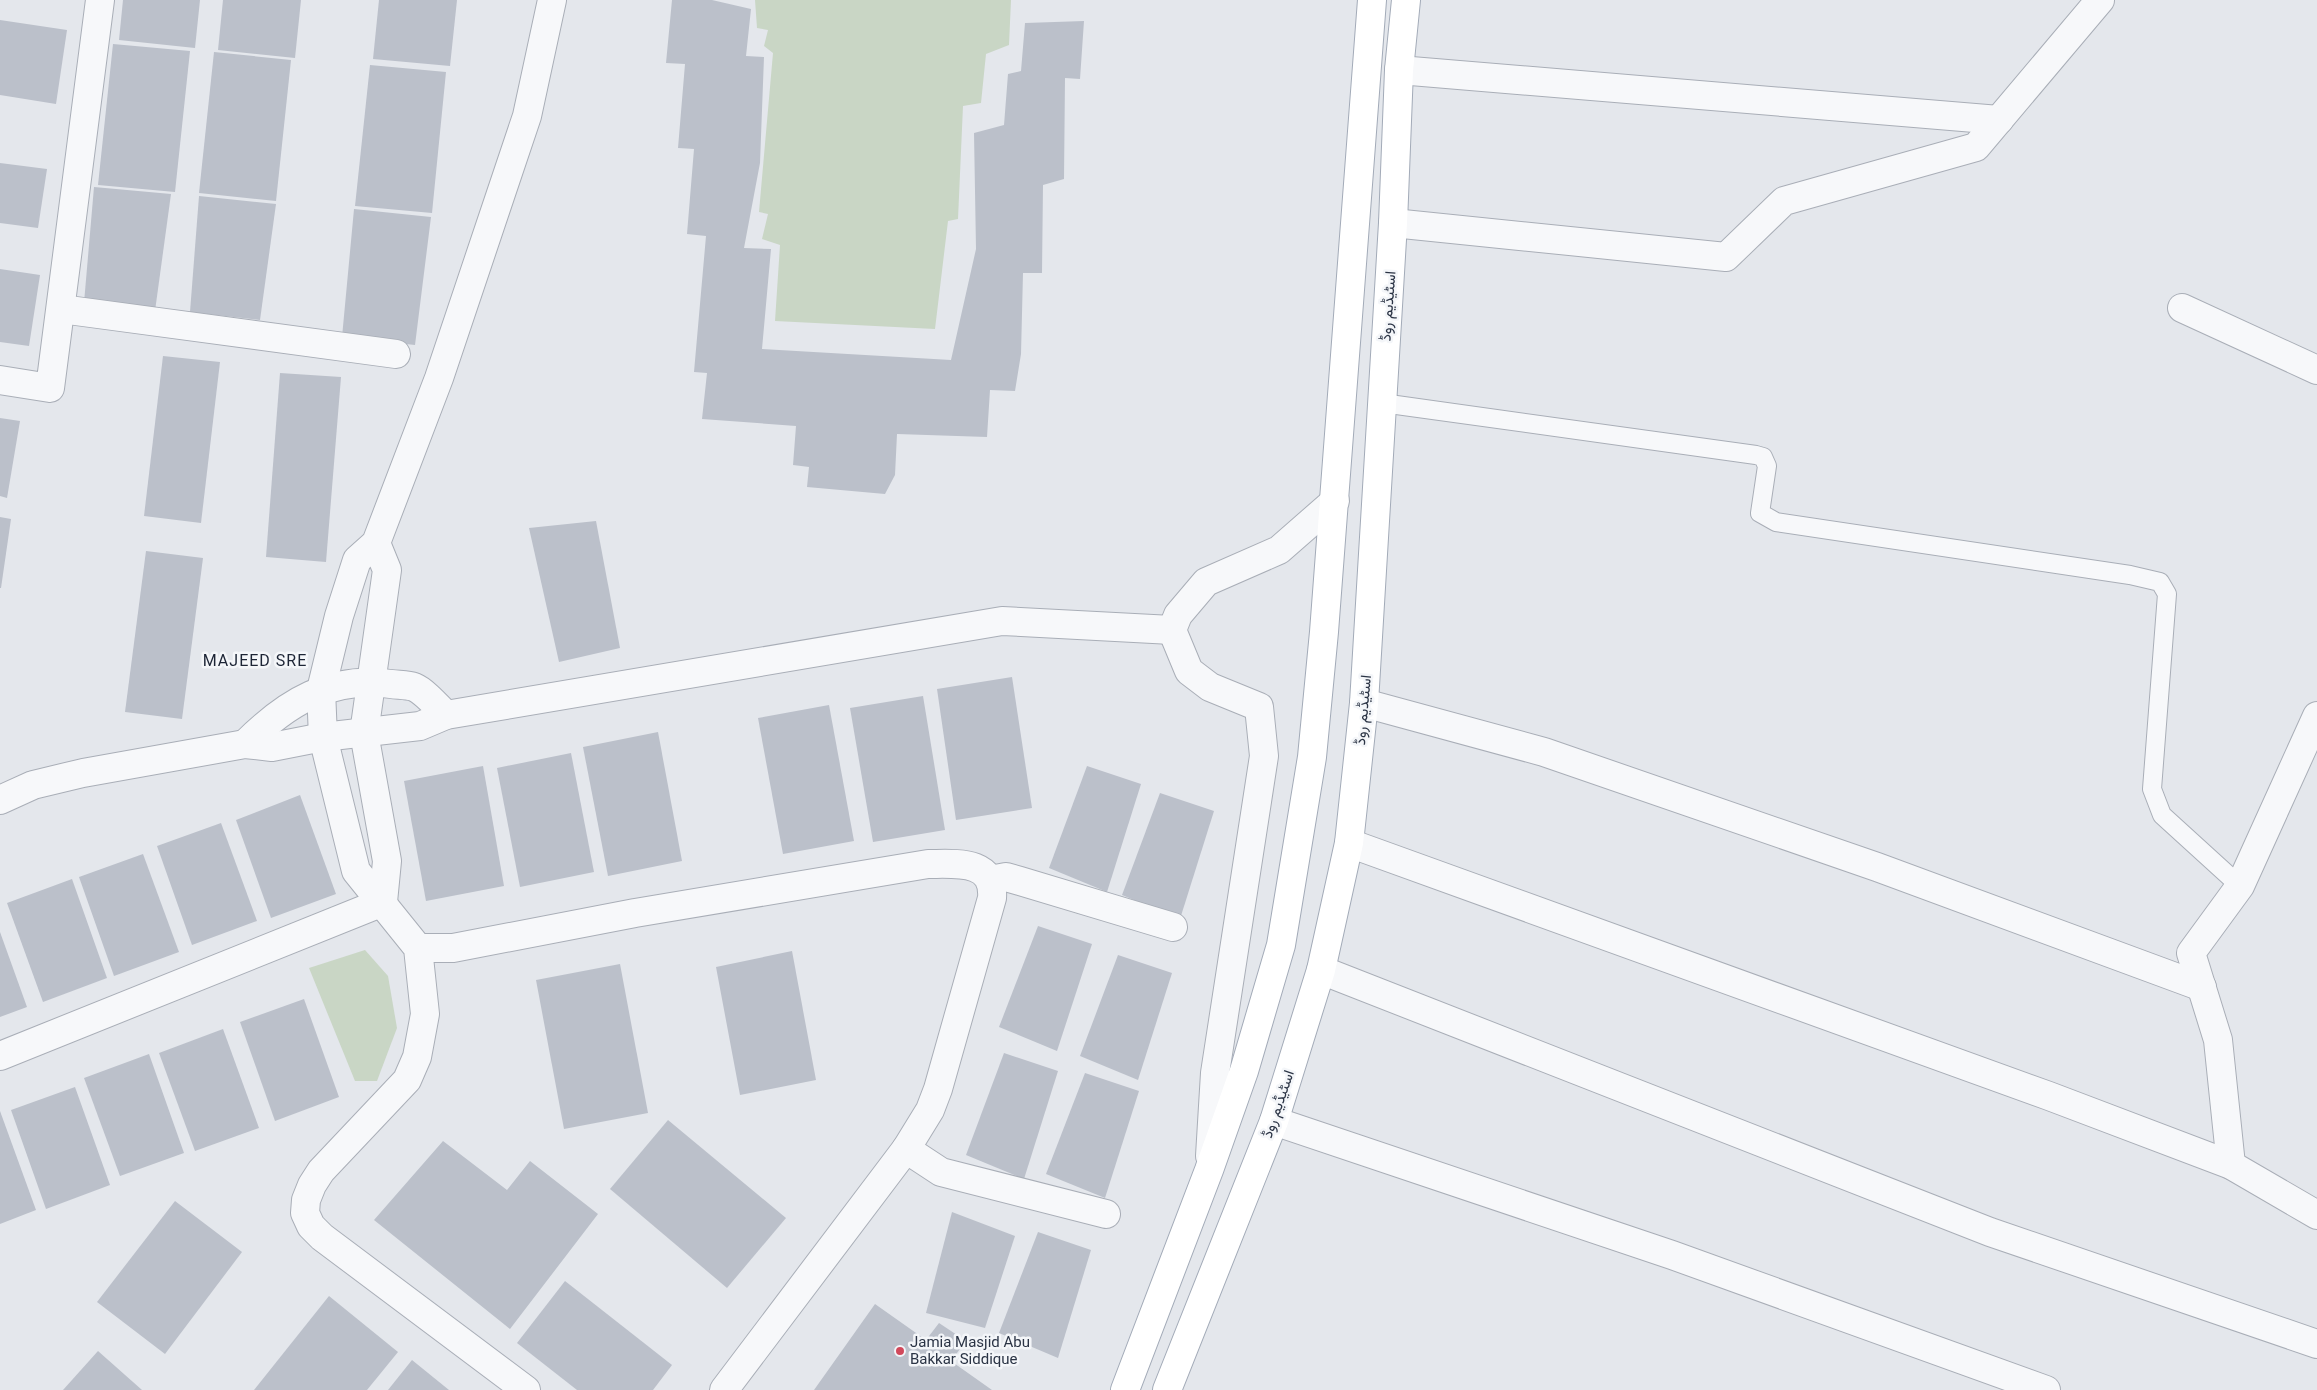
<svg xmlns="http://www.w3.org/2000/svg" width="2317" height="1390" font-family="Roboto,Vazirmatn,sans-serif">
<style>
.green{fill:#c9d6c5}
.building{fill:#bbc0ca}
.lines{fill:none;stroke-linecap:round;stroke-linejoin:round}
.service-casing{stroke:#a9aeb7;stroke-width:20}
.minor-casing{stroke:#a9aeb7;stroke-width:30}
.primary-casing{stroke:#a3abb8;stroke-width:30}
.service{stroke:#f7f8fa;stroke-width:18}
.minor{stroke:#f7f8fa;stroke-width:28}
.primary{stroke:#fff;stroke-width:28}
.poi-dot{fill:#d1495b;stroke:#f4f6f9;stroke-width:2}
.labels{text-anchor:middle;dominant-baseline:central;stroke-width:5;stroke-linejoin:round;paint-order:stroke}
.street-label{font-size:15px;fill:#2b3445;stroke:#f4f6f9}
.poi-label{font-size:15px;fill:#2b3445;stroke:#f4f6f9;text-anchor:start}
.neighbourhood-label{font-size:16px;letter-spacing:1px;fill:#1d2536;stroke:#f4f6f9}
</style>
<rect width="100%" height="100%" fill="#e4e7ec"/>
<!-- green -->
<g class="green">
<path d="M 755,0 L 1011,0 L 1009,45 L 986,54 L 981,103 L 963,106 L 958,219 L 948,221 L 935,329 L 775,321 L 780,245 L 762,239 L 768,214 L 759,212 L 773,53 L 764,46 L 768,30 L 757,28 Z"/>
<path d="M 365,950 L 388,976 L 397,1028 L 377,1081 L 355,1081 L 309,968 Z"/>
</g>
<!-- building -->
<g class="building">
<path d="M 123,0 L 200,0 L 195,48 L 119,40 Z"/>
<path d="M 223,0 L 301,0 L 295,58 L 218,50 Z"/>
<path d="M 379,0 L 457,0 L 450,66 L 373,59 Z"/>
<path d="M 672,0 L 712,0 L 751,9 L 746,56 L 764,57 L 760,163 L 744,248 L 771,249 L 762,349 L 951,360 L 976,249 L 974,133 L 1004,125 L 1008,74 L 1021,71 L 1025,23 L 1084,21 L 1080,79 L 1065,78 L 1064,179 L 1043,185 L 1042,273 L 1023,273 L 1021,354 L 1015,391 L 990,390 L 987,437 L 897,434 L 895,475 L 885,494 L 807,487 L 809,467 L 793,465 L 796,426 L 702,419 L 707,373 L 694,372 L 706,236 L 687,234 L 694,149 L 678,148 L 685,64 L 666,63 Z"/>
<path d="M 0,20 L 67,30 L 56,104 L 0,95 Z"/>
<path d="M 113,44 L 190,51 L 175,192 L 98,185 Z"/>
<path d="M 214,52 L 291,60 L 276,201 L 199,193 Z"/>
<path d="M 370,65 L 446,72 L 432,213 L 355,206 Z"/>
<path d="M 0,163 L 47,169 L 38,228 L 0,223 Z"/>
<path d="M 94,187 L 171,194 L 155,311 L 84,303 Z"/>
<path d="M 199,196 L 276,204 L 260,320 L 190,312 Z"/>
<path d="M 354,209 L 431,217 L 415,345 L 342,337 Z"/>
<path d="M 0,269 L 40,275 L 29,346 L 0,342 Z"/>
<path d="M 163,356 L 220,362 L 201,523 L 144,516 Z"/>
<path d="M 280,373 L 341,377 L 326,562 L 266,557 Z"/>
<path d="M 0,418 L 20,421 L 7,498 L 0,496 Z"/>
<path d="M 0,517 L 11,519 L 1,588 L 0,588 Z"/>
<path d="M 596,521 L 620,648 L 559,662 L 529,528 Z"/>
<path d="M 146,551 L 203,558 L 182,719 L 125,712 Z"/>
<path d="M 1012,677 L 1032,808 L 956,820 L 937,689 Z"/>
<path d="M 923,696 L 945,830 L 873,842 L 850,708 Z"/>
<path d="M 829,705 L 854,841 L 783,854 L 758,718 Z"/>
<path d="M 658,732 L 682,861 L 608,876 L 583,747 Z"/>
<path d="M 571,753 L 594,872 L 520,887 L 497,768 Z"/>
<path d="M 483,766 L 504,886 L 426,901 L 404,781 Z"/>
<path d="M 1087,766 L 1141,784 L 1107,892 L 1049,868 Z"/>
<path d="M 1160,793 L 1214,811 L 1180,919 L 1122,895 Z"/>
<path d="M 300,795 L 336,894 L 271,918 L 236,820 Z"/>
<path d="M 221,823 L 257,921 L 192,945 L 157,846 Z"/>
<path d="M 143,854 L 179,952 L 114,976 L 79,877 Z"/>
<path d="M 72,879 L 107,978 L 43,1002 L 7,903 Z"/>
<path d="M 1038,926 L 1092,944 L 1057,1051 L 999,1027 Z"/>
<path d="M 0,932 L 27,1007 L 0,1017 Z"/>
<path d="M 792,951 L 816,1080 L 740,1095 L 716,967 Z"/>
<path d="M 1118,955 L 1172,973 L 1138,1080 L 1080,1056 Z"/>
<path d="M 620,964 L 648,1113 L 564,1129 L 536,980 Z"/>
<path d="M 304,999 L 339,1097 L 275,1121 L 240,1022 Z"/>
<path d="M 223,1029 L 259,1128 L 195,1151 L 159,1053 Z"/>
<path d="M 1004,1053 L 1058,1071 L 1024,1179 L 966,1155 Z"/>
<path d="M 149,1054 L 184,1153 L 120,1176 L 84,1078 Z"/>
<path d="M 1085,1073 L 1139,1091 L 1105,1198 L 1046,1174 Z"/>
<path d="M 75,1087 L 110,1185 L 46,1209 L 11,1110 Z"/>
<path d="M 0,1111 L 36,1210 L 0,1224 Z"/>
<path d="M 668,1120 L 786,1218 L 727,1288 L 610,1189 Z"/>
<path d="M 443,1141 L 507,1190 L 530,1161 L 598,1214 L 510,1329 L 374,1220 Z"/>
<path d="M 175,1201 L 242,1252 L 165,1354 L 97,1302 Z"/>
<path d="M 952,1212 L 1015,1236 L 985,1328 L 926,1313 Z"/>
<path d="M 1038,1232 L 1091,1250 L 1058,1358 L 999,1333 Z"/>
<path d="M 565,1281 L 672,1365 L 653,1390 L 577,1390 L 517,1343 Z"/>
<path d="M 329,1296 L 398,1352 L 367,1390 L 254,1390 Z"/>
<path d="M 875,1304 L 926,1340 L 939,1323 L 966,1341 L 951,1361 L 992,1390 L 814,1390 Z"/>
<path d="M 98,1351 L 142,1390 L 63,1390 Z"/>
<path d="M 412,1360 L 449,1390 L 388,1390 Z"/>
</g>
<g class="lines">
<!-- service casing -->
<g class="service-casing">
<path id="service" d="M 1382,403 L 1756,455 L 1763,457 L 1767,466 L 1760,513 L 1776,522 L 2130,575 L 2160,582 L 2167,594 L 2152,789 L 2162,815 L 2240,886"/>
</g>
<!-- minor casing -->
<g class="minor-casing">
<g id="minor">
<path d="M 1399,70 L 1999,120"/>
<path d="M 1393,223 L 1726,257 L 1784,201 L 1976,147 L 2100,0"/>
<path d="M 2182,308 L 2317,370"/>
<path d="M 61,309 L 396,354"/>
<path d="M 0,380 L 50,388 L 100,0"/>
<path d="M 376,543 L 387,570 L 364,733 L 387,861 L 383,902"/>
<path d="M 1364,703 L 1544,752 L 1877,867 L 2202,987"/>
<path d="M 245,744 C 287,702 330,676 391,684 C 398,685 408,685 414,687 C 424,691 438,707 446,715"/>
<path d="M 0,800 L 33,785 L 83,773 L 245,744 L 272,747 L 323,737 L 420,726 L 446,715 L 1002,621 L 1172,630"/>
<path d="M 1349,843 L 2049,1096 L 2231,1165 L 2317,1215"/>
<path d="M 990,880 L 1006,877 L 1020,881 L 1173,927"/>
<path d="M 418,948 L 453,948 L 635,913 L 928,864 C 955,864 995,859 992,898 L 938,1089 L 930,1110 L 906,1149 L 724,1390"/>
<path d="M 1321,970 L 1990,1232 L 2317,1344"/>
<path d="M 0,1056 L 383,902"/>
<path d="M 1274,1121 L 1672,1255 L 2046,1390"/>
<path d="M 906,1149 L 941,1172 L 1106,1214"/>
<path d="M 1210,1156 L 1215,1073 L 1264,756 L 1259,707 L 1210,687 L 1189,671 L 1172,630 L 1178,615 L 1206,582 L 1279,550 L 1335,501"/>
<path d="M 2231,1165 L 2218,1040 L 2191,953 L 2240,886 L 2317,716"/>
<path d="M 526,1390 L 322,1237 L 311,1226 L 305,1213 L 306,1200 L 312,1185 L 321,1171 L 407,1080 L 417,1057 L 425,1014 L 418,948 L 356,871 L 323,737 L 321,690 L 339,616 L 357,560 L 376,543 L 439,378 L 527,116 L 552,0"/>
</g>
</g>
<!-- primary casing -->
<g class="primary-casing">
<g id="primary">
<path d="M 1125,1390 L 1209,1170 L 1244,1071 L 1281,945 L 1312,757 L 1324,632 L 1372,0"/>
<path d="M 1167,1390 L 1274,1121 L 1321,970 L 1349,843 L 1364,703 L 1393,223 L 1399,70 L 1406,0"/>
</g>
</g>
<!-- service -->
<use href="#service" class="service"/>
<!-- minor -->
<use href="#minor" class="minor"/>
<!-- primary -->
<use href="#primary" class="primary"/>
</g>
<!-- markers -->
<circle class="poi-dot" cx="900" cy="1351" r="5"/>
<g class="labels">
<!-- street labels -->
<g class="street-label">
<text transform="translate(1388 306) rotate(-86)">اسٹیڈیم روڈ</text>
<text transform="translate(1363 710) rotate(-85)">اسٹیڈیم روڈ</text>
<text transform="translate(1278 1104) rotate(-71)">اسٹیڈیم روڈ</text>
</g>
<!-- poi labels -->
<g class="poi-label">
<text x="910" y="1342">Jamia Masjid Abu<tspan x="910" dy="17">Bakkar Siddique</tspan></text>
</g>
<!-- neighbourhood labels -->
<g class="neighbourhood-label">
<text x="255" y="660">MAJEED SRE</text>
</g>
</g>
</svg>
